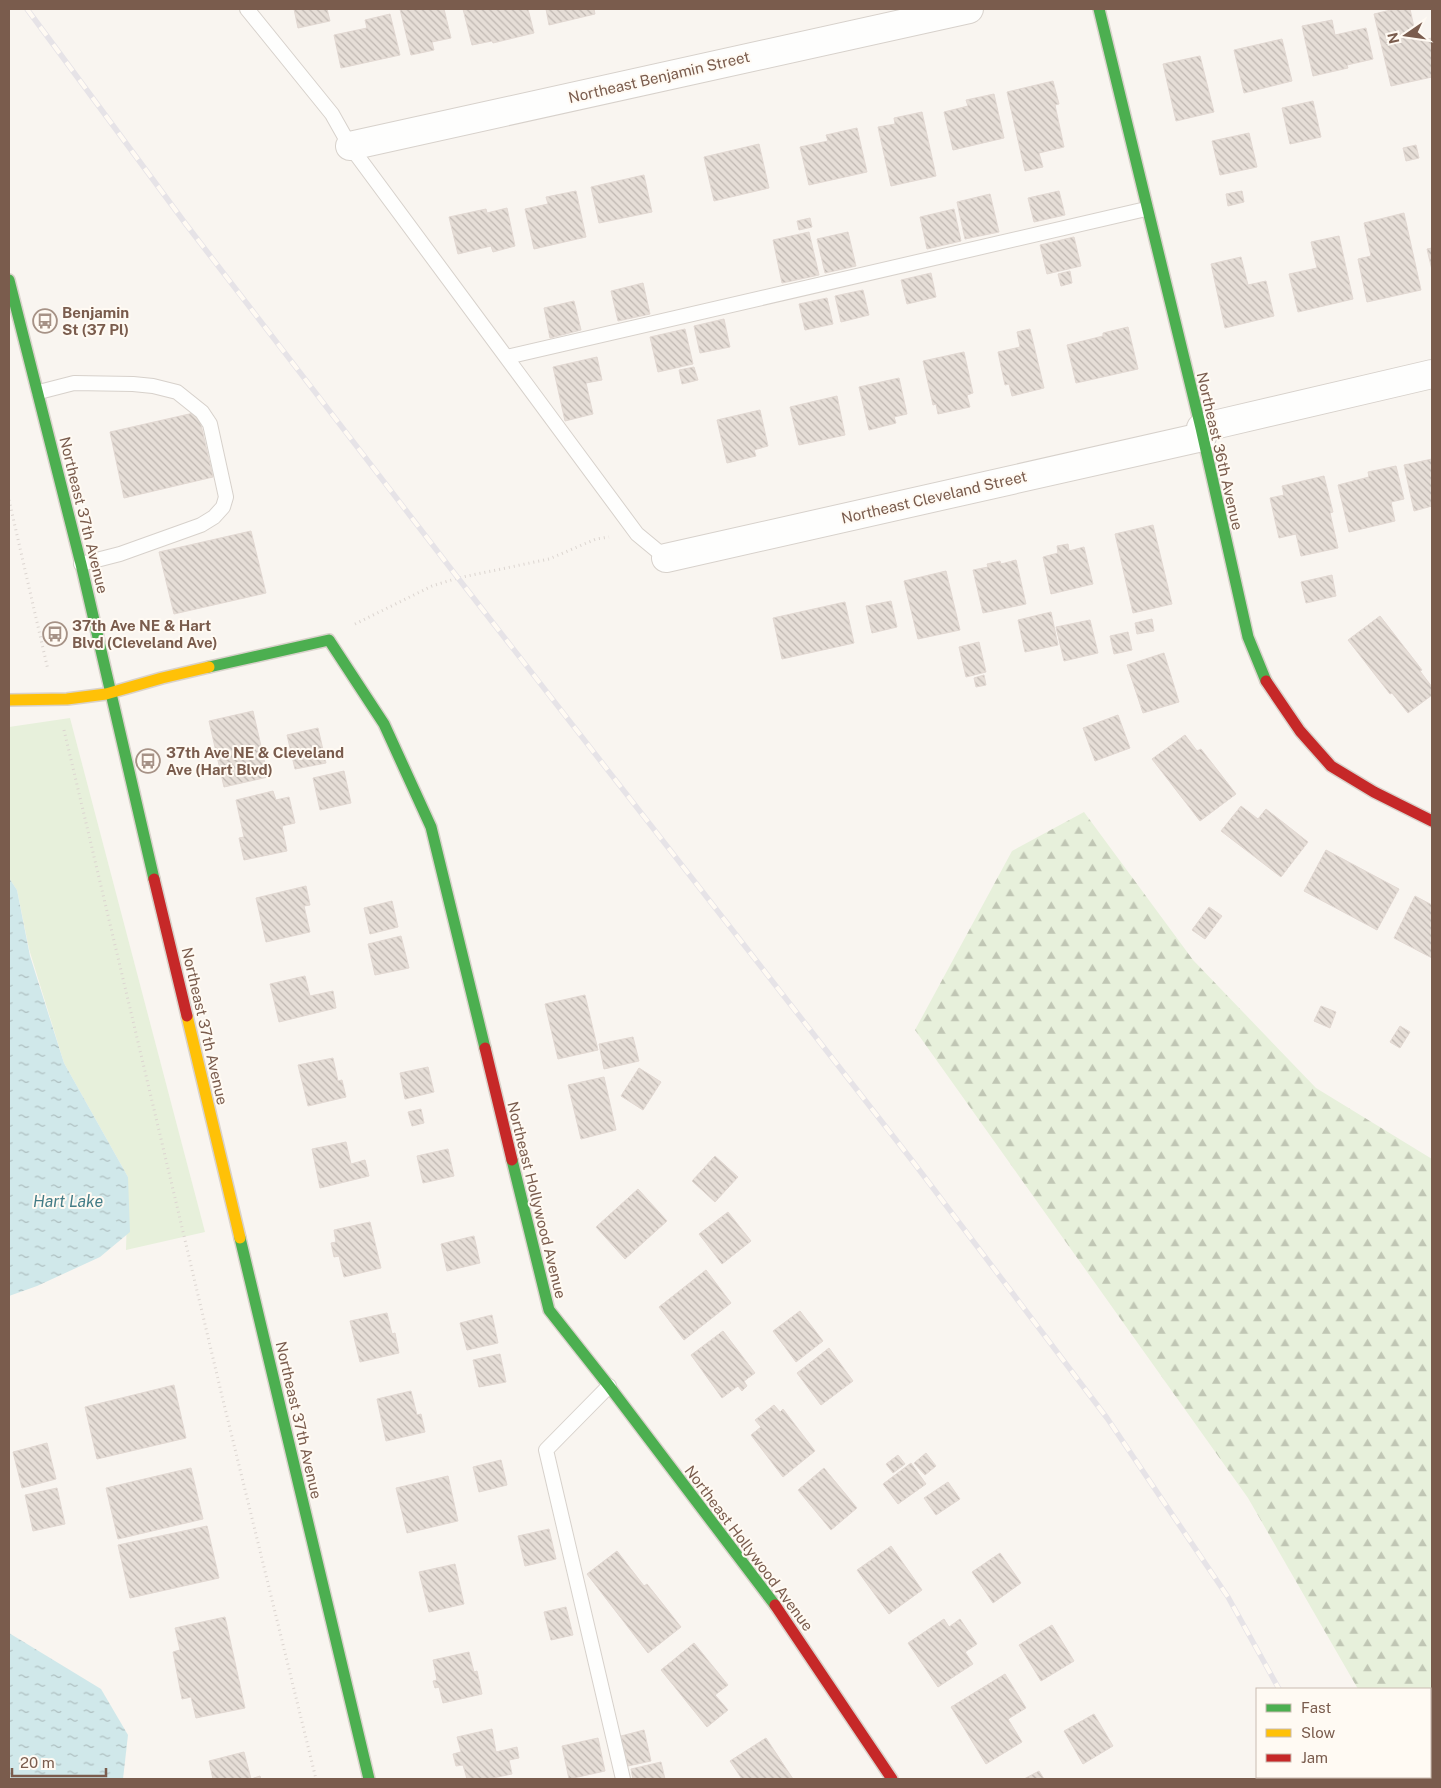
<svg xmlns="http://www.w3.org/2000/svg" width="1441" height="1788" font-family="'Public Sans',sans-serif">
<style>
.green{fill:#e7f0db}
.forest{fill:url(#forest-firs)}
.water{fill:url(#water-ripples)}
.building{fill:url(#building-back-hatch);stroke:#e2d8d2}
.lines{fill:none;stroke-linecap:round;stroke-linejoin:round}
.lane-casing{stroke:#d7d1cb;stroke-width:16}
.street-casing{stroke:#d7d1cb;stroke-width:30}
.fast-casing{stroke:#d9d2cb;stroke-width:14}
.slow-casing{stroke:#d9d2cb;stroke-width:14}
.jam-casing{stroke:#d9d2cb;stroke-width:14}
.path{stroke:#dcd5d0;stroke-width:3;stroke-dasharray:1 4;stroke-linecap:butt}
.lane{stroke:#fefefd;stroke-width:14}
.street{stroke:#fefefd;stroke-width:28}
.fast{stroke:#4caf50;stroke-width:11}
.slow{stroke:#ffc107;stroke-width:11}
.jam{stroke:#c62828;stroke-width:11}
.rail-casing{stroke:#e6e3e7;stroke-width:5.5}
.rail{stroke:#fffaf3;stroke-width:4;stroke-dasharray:11;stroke-linecap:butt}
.labels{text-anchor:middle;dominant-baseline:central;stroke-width:4;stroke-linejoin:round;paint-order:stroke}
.street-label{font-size:15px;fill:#7a5c4d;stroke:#fffaf3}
.poi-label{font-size:15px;font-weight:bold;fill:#7a5c4d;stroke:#fffaf3;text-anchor:start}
.water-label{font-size:16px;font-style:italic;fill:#437c86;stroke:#fffaf3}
</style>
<defs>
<pattern id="forest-firs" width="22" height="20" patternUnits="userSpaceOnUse" patternTransform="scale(1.25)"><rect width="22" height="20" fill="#e7f0db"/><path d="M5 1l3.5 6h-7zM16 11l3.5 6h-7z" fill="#c0c6b4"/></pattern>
<pattern id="water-ripples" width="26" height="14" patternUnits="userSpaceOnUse" patternTransform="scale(1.25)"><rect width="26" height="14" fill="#d0e8ea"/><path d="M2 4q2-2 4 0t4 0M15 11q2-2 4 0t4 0" fill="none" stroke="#aebfc0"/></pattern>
<pattern id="building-back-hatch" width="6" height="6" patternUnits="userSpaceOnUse" patternTransform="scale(1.25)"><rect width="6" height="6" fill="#e6ded7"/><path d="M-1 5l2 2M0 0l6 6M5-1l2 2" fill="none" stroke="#bfb7b1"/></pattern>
</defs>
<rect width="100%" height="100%" fill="#f9f5f0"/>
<!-- green -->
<path class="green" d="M 70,718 L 205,1232 L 126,1250 L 128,1177 L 64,1063 L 29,949 L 17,890 L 9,878 L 9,727 Z"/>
<!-- forest -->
<path class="forest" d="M 1084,812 L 1193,960 L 1316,1088 L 1432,1159 L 1432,1779 L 1409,1779 L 1408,1777 L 1430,1777 L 1430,1689 L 1358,1689 L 1248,1498 L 915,1030 L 1012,851 Z"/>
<!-- water -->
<g class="water">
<path d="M 9,878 L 17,890 L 30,956 L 64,1063 L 128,1177 L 130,1232 L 100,1257 L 37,1286 L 9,1296 Z"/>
<path d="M 9,1633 L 101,1689 L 128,1735 L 123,1779 L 9,1779 Z"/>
</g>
<!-- building -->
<g class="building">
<path d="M 294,9 L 327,9 L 330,21 L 298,28 Z"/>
<path d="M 400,9 L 444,9 L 451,38 L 432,42 L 434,50 L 411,55 Z"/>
<path d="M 463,9 L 528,9 L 534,33 L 493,43 L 492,41 L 472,45 Z"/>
<path d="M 546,9 L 594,9 L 595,14 L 549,25 Z"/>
<path d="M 1395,9 L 1410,9 L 1417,41 L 1432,38 L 1432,77 L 1391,86 L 1374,14 Z"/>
<path d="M 390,14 L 400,55 L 341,68 L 334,35 L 367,28 L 365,20 Z"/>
<path d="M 1332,20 L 1335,35 L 1366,28 L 1373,59 L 1347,65 L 1348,68 L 1313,76 L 1302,26 Z"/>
<path d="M 1282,39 L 1292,81 L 1244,93 L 1234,50 Z"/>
<path d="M 1200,56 L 1214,112 L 1176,121 L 1163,64 Z"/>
<path d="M 1053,81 L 1059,104 L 1055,105 L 1064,147 L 1039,153 L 1043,167 L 1025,171 L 1007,92 Z"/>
<path d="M 994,94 L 1004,138 L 953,150 L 944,112 L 968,106 L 966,100 Z"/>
<path d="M 1313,101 L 1321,137 L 1290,144 L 1282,108 Z"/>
<path d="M 922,112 L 936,176 L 891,186 L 878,127 L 895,124 L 894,118 Z"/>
<path d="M 857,128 L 867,172 L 809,185 L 800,147 L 828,141 L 826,135 Z"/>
<path d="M 1249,133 L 1257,167 L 1220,175 L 1212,141 Z"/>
<path d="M 759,144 L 769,188 L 714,201 L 704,157 Z"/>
<path d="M 1416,145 L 1419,158 L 1406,161 L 1403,148 Z"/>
<path d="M 644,175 L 652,212 L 599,223 L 591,187 Z"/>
<path d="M 576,191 L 586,237 L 534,249 L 525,209 L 548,204 L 546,197 Z"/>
<path d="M 1059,191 L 1065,215 L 1034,222 L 1028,198 Z"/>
<path d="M 1242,191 L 1244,202 L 1228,206 L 1226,194 Z"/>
<path d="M 990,194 L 999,232 L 965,239 L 957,202 Z"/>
<path d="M 507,208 L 515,246 L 493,252 L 491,246 L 458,254 L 449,217 L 486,209 L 487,213 Z"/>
<path d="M 954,209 L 961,241 L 927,249 L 920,217 Z"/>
<path d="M 1404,213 L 1421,290 L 1367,302 L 1358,259 L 1371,256 L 1364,223 Z"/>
<path d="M 810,218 L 812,227 L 799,230 L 797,221 Z"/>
<path d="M 809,232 L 819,275 L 782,283 L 773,240 Z"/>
<path d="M 848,232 L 856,266 L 825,273 L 817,239 Z"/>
<path d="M 1339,236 L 1353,299 L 1298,312 L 1289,274 L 1317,268 L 1311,242 Z"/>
<path d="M 1074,237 L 1081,266 L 1047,274 L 1040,245 Z"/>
<path d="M 1432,248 L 1432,270 L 1427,249 Z"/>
<path d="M 1241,257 L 1248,285 L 1266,281 L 1274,316 L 1225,328 L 1211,264 Z"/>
<path d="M 1070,271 L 1072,283 L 1061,286 L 1058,274 Z"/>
<path d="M 931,273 L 936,297 L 907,304 L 901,280 Z"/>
<path d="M 643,283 L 650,314 L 618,321 L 611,291 Z"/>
<path d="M 863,290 L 869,315 L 841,322 L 835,296 Z"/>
<path d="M 827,298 L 833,324 L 805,330 L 799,304 Z"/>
<path d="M 574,301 L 581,330 L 550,338 L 544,308 Z"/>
<path d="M 724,319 L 730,347 L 700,353 L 694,326 Z"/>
<path d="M 1128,327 L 1138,369 L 1076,383 L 1067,345 L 1103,336 L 1103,333 Z"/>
<path d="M 685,329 L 693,364 L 658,372 L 650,337 Z"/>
<path d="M 1030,329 L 1044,388 L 1012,396 L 1009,384 L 1005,385 L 998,352 L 1020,347 L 1017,332 Z"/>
<path d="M 964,352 L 973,393 L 967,395 L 970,407 L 938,414 L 936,404 L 933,405 L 923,361 Z"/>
<path d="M 597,357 L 602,380 L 586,383 L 593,414 L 565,421 L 553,367 Z"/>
<path d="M 694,367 L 698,380 L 682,384 L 679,370 Z"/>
<path d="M 899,378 L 907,414 L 894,417 L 896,423 L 869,430 L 859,387 Z"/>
<path d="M 837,396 L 845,435 L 799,445 L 790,407 Z"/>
<path d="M 760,410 L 768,446 L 754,450 L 756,456 L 727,463 L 717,420 Z"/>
<path d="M 198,412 L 213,477 L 124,498 L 110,432 Z"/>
<path d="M 1432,459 L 1432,506 L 1414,511 L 1404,465 Z"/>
<path d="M 1396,466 L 1404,499 L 1391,502 L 1395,521 L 1349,532 L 1338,485 L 1369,477 L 1368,472 Z"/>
<path d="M 1324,476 L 1333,512 L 1330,513 L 1338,548 L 1301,556 L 1296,534 L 1279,538 L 1270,498 L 1284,495 L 1282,486 Z"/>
<path d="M 1153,525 L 1172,604 L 1133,613 L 1115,534 Z"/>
<path d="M 251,531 L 266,593 L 174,614 L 159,552 Z"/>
<path d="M 1068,544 L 1069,551 L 1084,547 L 1093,584 L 1051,594 L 1043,557 L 1058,553 L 1057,546 Z"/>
<path d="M 1016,560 L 1026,604 L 983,613 L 973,570 L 988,567 L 987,564 L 1000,561 L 1001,564 Z"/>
<path d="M 946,571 L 960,630 L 918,639 L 904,581 Z"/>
<path d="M 1332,575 L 1336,596 L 1306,603 L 1301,582 Z"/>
<path d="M 891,601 L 897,627 L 872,633 L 866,606 Z"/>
<path d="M 845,602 L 854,643 L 782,659 L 773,618 Z"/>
<path d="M 1051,612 L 1058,645 L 1025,652 L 1018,620 Z"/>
<path d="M 1380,616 L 1422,670 L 1420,671 L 1432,687 L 1432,695 L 1408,713 L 1392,693 L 1390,694 L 1348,640 Z"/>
<path d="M 1152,619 L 1154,631 L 1137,634 L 1135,623 Z"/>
<path d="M 1090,620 L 1098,653 L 1064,661 L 1056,627 Z"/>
<path d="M 1128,632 L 1132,650 L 1114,654 L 1110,636 Z"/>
<path d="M 979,642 L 986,672 L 966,677 L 959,647 Z"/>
<path d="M 1164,653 L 1179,702 L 1143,713 L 1127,665 Z"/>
<path d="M 984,675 L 986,685 L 976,687 L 974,678 Z"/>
<path d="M 253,711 L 268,777 L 224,787 L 209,721 Z"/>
<path d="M 1118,715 L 1130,748 L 1095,761 L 1083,728 Z"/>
<path d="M 318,728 L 326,763 L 295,769 L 287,735 Z"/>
<path d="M 1185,735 L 1197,751 L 1201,749 L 1236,794 L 1200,821 L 1152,759 Z"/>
<path d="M 344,771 L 351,803 L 320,810 L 313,778 Z"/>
<path d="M 273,791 L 276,800 L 289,797 L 295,823 L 282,826 L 287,851 L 244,860 L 239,838 L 244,837 L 236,800 Z"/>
<path d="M 1241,806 L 1258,819 L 1266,809 L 1308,842 L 1281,877 L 1221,831 Z"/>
<path d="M 1326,850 L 1399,889 L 1377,930 L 1304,891 Z"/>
<path d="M 306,886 L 310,905 L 304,906 L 310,932 L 266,942 L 256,898 Z"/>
<path d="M 1415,896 L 1432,905 L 1432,958 L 1394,938 Z"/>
<path d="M 392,901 L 398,927 L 370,934 L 364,908 Z"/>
<path d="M 1209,907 L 1222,916 L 1205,939 L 1192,930 Z"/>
<path d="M 401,936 L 409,968 L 375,975 L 368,944 Z"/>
<path d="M 305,976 L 310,996 L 333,991 L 336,1008 L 279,1022 L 270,984 Z"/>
<path d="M 585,995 L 598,1050 L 558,1059 L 545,1004 Z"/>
<path d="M 1321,1006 L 1336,1012 L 1330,1028 L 1314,1021 Z"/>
<path d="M 1400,1026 L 1410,1032 L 1400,1048 L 1390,1042 Z"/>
<path d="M 633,1037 L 639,1061 L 604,1069 L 599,1044 Z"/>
<path d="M 333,1058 L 338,1081 L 342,1080 L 346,1097 L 308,1106 L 298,1065 Z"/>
<path d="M 428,1067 L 434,1092 L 405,1099 L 400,1073 Z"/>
<path d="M 639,1068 L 661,1082 L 643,1110 L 621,1096 Z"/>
<path d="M 604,1077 L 616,1130 L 581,1139 L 568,1085 Z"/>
<path d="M 421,1109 L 424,1123 L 412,1126 L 408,1112 Z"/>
<path d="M 346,1142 L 351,1164 L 365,1160 L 369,1176 L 320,1188 L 312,1149 Z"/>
<path d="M 448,1149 L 454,1176 L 423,1183 L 417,1156 Z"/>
<path d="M 715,1156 L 738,1177 L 715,1202 L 692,1181 Z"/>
<path d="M 638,1189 L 667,1221 L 625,1259 L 596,1227 Z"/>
<path d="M 728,1212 L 751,1241 L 722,1264 L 699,1234 Z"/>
<path d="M 370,1222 L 381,1268 L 344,1277 L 339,1256 L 334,1257 L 331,1243 L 336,1242 L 334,1230 Z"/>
<path d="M 474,1236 L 480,1263 L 447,1271 L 441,1244 Z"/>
<path d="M 706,1270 L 731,1303 L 684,1340 L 659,1307 Z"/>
<path d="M 800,1311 L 823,1341 L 796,1362 L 773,1331 Z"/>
<path d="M 387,1313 L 392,1334 L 395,1333 L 399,1353 L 360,1362 L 350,1321 Z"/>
<path d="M 492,1315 L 498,1343 L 467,1350 L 460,1323 Z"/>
<path d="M 723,1331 L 755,1373 L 744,1381 L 747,1386 L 742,1391 L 738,1386 L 722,1398 L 691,1355 Z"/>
<path d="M 829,1348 L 853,1381 L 821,1405 L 797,1373 Z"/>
<path d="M 500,1354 L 506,1382 L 479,1387 L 473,1360 Z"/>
<path d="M 174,1385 L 186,1438 L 97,1459 L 85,1407 Z"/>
<path d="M 411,1391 L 417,1415 L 421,1414 L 425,1432 L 386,1441 L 377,1399 Z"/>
<path d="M 774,1405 L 780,1412 L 783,1409 L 815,1451 L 783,1477 L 751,1435 L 761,1427 L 755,1420 Z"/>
<path d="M 47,1443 L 56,1479 L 22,1488 L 13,1452 Z"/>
<path d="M 926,1453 L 936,1466 L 925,1475 L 914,1463 Z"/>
<path d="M 898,1455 L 905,1464 L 893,1473 L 886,1464 Z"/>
<path d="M 501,1460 L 507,1485 L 479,1492 L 473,1467 Z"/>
<path d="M 911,1463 L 926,1484 L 898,1504 L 883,1484 Z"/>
<path d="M 191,1468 L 203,1519 L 118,1539 L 106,1488 Z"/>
<path d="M 824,1468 L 857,1508 L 831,1530 L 798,1490 Z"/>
<path d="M 448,1476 L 458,1521 L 407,1533 L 396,1488 Z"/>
<path d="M 948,1482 L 960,1499 L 936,1515 L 924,1498 Z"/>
<path d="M 57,1488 L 65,1524 L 33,1531 L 25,1495 Z"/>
<path d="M 207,1526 L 219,1578 L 130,1598 L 118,1545 Z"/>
<path d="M 549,1529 L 556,1559 L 525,1566 L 518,1536 Z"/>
<path d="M 891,1546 L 922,1590 L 889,1614 L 857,1570 Z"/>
<path d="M 617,1551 L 644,1586 L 647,1584 L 681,1627 L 648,1653 L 587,1574 Z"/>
<path d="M 1000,1553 L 1021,1583 L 993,1603 L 972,1572 Z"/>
<path d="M 455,1564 L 464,1604 L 429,1612 L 419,1572 Z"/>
<path d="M 566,1607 L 573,1635 L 551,1640 L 544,1612 Z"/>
<path d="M 225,1617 L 245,1708 L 196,1718 L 191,1697 L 182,1699 L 173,1652 L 180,1650 L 175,1628 Z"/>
<path d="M 944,1619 L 949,1627 L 960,1619 L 977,1644 L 965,1652 L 973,1664 L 938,1687 L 908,1643 Z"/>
<path d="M 1052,1625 L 1074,1661 L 1041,1681 L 1019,1645 Z"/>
<path d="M 694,1643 L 728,1685 L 715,1695 L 728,1710 L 707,1727 L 661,1670 Z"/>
<path d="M 469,1652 L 474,1672 L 477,1671 L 482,1694 L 443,1703 L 439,1687 L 435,1688 L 433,1681 L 437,1680 L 433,1660 Z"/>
<path d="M 1005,1674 L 1026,1708 L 1008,1719 L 1022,1742 L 986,1764 L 951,1707 Z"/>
<path d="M 1094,1714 L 1113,1746 L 1083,1764 L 1064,1731 Z"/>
<path d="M 492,1729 L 496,1752 L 517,1747 L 519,1758 L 509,1760 L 512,1774 L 488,1779 L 467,1779 L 463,1765 L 456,1766 L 453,1754 L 461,1752 L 457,1737 Z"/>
<path d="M 644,1730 L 651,1761 L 628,1766 L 621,1736 Z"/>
<path d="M 598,1738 L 605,1771 L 569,1779 L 562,1746 Z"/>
<path d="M 766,1738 L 793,1779 L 742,1779 L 730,1761 Z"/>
<path d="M 244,1752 L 251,1779 L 260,1776 L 261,1779 L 213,1779 L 209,1761 Z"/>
<path d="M 661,1762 L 665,1779 L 633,1779 L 631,1769 Z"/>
<path d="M 1039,1771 L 1044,1779 L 1024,1779 Z"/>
</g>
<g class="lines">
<!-- lane casing -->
<g class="lane-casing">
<g id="lane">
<path d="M 247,9 L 332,114 L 350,146 L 637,534 L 666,558"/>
<path d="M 507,357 L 1146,209"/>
<path d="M 39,392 L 74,383 L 133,384 L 153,386 L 177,392 L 202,412 L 210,424 L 226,497 L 223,507 L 214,517 L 201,525 L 120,554 L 81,564"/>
<path d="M 609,1386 L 546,1450 L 623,1779"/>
</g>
</g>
<!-- street casing -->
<g class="street-casing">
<g id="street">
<path d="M 350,146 L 969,9"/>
<path d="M 1201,428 L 1432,374"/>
<path d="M 666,558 L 1202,437"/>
</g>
</g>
<!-- fast casing -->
<g class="fast-casing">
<g id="fast">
<path d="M 1099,9 L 1201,428 L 1248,637 L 1266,681"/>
<path d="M 9,280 L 81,564 L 154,879"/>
<path d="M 209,667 L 329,640 L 384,724 L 431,827 L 485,1048"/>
<path d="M 512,1160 L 549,1310 L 609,1386 L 775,1605"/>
<path d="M 240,1238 L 369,1779"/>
</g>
</g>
<!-- slow casing -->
<g class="slow-casing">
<g id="slow">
<path d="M 9,700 L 67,699 L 106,694 L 162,678 L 209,667"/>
<path d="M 187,1016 L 240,1238"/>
</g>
</g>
<!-- jam casing -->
<g class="jam-casing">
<g id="jam">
<path d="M 1266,681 L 1300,731 L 1331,766 L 1374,792 L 1432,821"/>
<path d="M 154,879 L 187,1016"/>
<path d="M 485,1048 L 512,1160"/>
<path d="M 775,1605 L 892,1779"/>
</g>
</g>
<!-- path -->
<g class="path">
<path d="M 9,500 L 48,670"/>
<path d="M 355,624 L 432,586 L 458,578 L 549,559 L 596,539 L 609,537"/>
<path d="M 64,730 L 222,1396 L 316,1779"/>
</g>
<!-- lane -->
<use href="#lane" class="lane"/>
<!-- street -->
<use href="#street" class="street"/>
<!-- fast -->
<use href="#fast" class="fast"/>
<!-- slow -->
<use href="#slow" class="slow"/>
<!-- jam -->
<use href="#jam" class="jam"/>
<!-- rail casing -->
<g class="rail-casing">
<g id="rail">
<path d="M 27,9 L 185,223 L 458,578 L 914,1163 L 1107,1418 L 1228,1597 L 1279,1689"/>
<path d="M 1327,1777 L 1328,1779"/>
</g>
</g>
<!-- rail -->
<use href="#rail" class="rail"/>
</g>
<!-- icons -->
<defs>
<g id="bus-ring" transform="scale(1.25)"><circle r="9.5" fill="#fffaf3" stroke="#a69286" stroke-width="1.5"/><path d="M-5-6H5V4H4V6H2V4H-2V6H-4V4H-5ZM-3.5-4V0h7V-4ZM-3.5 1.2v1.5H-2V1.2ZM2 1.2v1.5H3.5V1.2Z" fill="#a69286"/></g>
</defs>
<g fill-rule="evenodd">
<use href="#bus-ring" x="45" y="321"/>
<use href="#bus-ring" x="55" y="634"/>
<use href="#bus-ring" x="148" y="761"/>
</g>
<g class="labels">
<!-- street labels -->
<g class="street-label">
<text transform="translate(659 77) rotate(-13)">Northeast Benjamin Street</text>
<text transform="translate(1220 451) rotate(77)">Northeast 36th Avenue</text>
<text transform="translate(934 497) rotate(-13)">Northeast Cleveland Street</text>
<text transform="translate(84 515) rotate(76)">Northeast 37th Avenue</text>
<text transform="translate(205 1026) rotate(77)">Northeast 37th Avenue</text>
<text transform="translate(537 1200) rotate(76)">Northeast Hollywood Avenue</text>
<text transform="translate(299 1420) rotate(77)">Northeast 37th Avenue</text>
<text transform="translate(749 1548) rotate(53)">Northeast Hollywood Avenue</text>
</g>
<!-- poi labels -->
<g class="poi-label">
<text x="62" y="312">Benjamin<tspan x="62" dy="17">St (37 Pl)</tspan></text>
<text x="72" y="625">37th Ave NE &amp; Hart<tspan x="72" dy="17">Blvd (Cleveland Ave)</tspan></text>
<text x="166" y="752">37th Ave NE &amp; Cleveland<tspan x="166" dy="17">Ave (Hart Blvd)</tspan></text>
</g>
<!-- water labels -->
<g class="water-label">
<text x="68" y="1201">Hart Lake</text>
</g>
</g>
<!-- border -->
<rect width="1441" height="1788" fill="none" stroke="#7a5c4d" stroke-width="20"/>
<!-- legend -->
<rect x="1256" y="1688" width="175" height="90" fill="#fffaf3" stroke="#cabbb1"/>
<rect x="1266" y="1704" width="25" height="8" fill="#4caf50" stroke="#cabbb1"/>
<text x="1301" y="1713" font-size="15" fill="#7a5c4d">Fast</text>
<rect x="1266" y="1729" width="25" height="8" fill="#ffc107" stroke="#cabbb1"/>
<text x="1301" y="1738" font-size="15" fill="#7a5c4d">Slow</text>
<rect x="1266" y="1754" width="25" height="8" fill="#c62828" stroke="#cabbb1"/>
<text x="1301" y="1763" font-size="15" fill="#7a5c4d">Jam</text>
<!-- north arrow -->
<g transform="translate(1406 35) rotate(257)" stroke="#fffaf3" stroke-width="4" paint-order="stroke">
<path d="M0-4L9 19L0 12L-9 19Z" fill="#7a5c4d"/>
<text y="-8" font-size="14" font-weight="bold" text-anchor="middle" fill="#7a5c4d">N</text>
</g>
<!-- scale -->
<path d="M12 1768v8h94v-8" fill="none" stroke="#7a5c4d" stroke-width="2.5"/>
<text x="20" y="1768" font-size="15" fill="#7a5c4d" stroke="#fffaf3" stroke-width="4" paint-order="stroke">20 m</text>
</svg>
